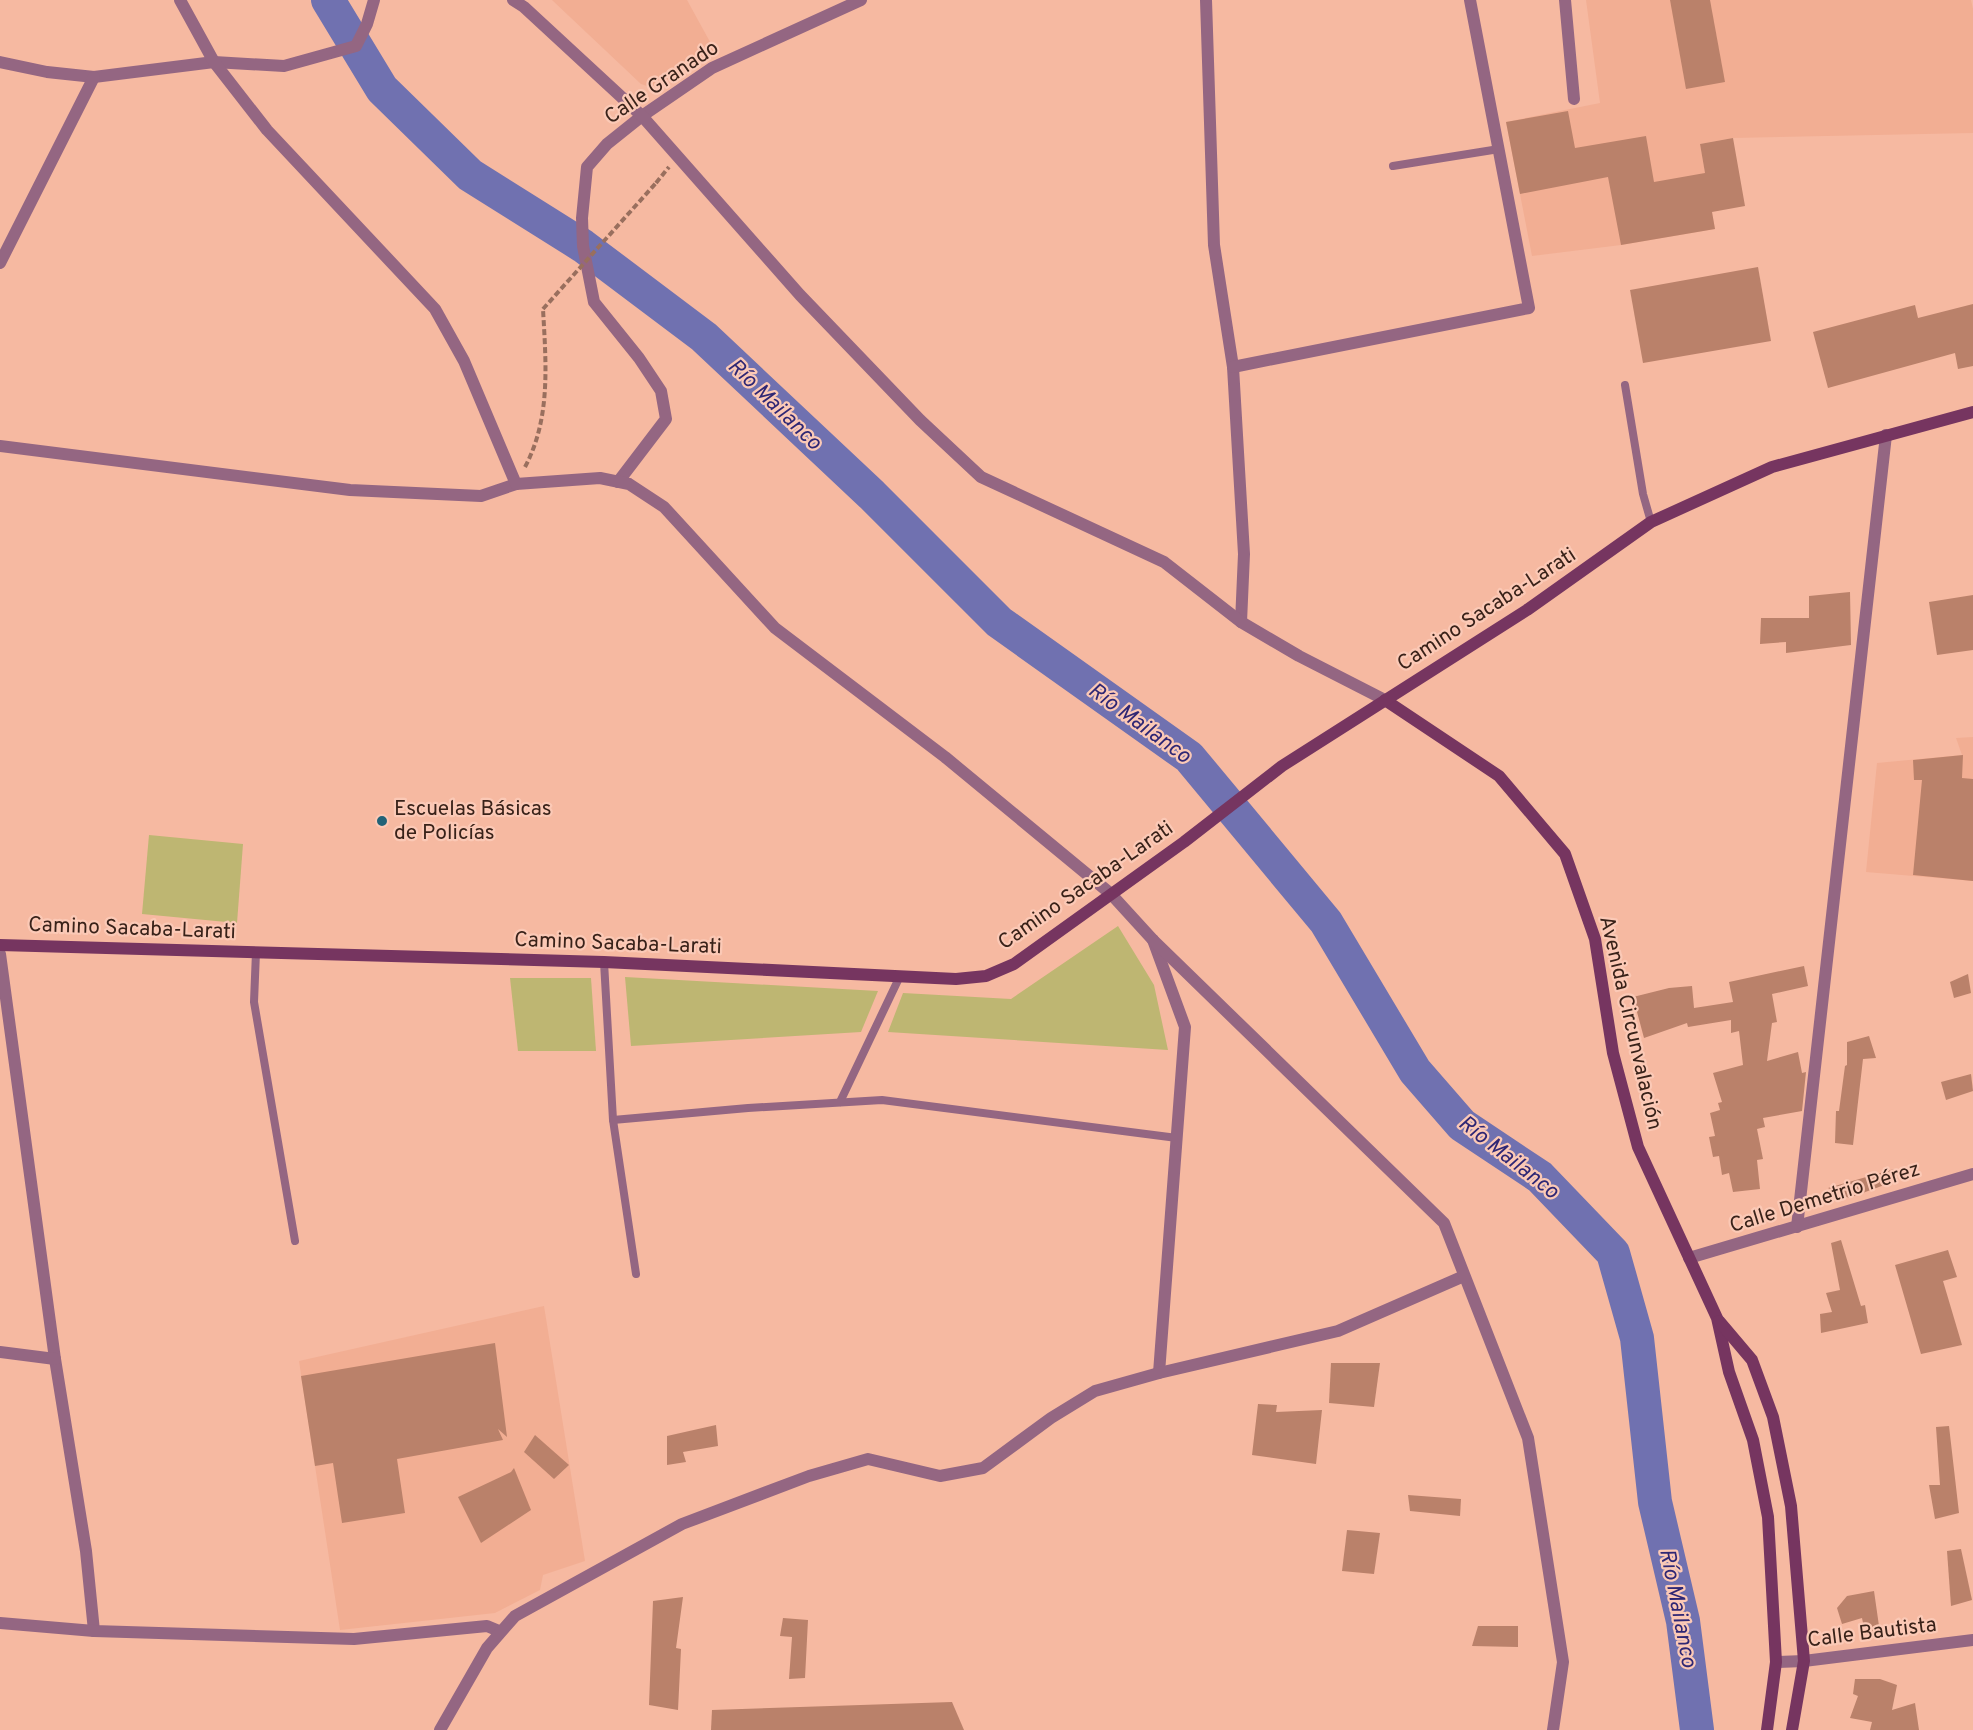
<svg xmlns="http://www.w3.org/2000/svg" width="1973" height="1730" font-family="Overpass,sans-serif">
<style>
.built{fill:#f2ae93}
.green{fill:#beb672}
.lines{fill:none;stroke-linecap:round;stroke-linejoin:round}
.river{stroke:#7071b0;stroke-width:34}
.building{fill:#ba816a}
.path{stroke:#996f5e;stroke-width:4;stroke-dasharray:6 3;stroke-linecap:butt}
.service{stroke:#946682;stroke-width:8}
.minor{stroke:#946682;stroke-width:12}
.tertiary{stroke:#946682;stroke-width:12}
.secondary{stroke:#763560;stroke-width:12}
.path-bridge{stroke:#996f5e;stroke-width:4;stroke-dasharray:6 3;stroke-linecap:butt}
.poi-dot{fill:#216277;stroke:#fbc9b6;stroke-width:2}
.labels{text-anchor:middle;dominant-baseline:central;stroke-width:4.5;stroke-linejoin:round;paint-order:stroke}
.street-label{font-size:21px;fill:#392219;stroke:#fbc9b6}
.poi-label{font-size:21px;fill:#392219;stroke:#fbc9b6;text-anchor:start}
.water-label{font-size:22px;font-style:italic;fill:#2f2774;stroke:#fbc9b6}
</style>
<rect width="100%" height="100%" fill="#f6b9a1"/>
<!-- built -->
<g class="built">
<path d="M 552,0 L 687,0 L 715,51 L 653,88 L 641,84 Z"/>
<path d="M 1586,0 L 1971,0 L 1973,9 L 1973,133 L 1733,138 L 1700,144 L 1715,229 L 1621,245 L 1532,256 L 1506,122 L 1600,103 Z"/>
<path d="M 1973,737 L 1973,881 L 1866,872 L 1877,763 L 1962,755 L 1956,738 Z"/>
<path d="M 544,1306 L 585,1561 L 543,1575 L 540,1590 L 495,1613 L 340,1630 L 299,1361 Z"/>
</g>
<!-- green -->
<g class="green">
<path d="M 149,835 L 243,844 L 237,923 L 142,914 Z"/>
<path d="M 1118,926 L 1154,985 L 1168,1050 L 888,1032 L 903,993 L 1011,999 Z"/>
<path d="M 625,977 L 878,991 L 861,1032 L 631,1046 Z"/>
<path d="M 510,978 L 591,978 L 596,1051 L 518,1051 Z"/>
</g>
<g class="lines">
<!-- river -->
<path class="river" d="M 328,0 L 382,89 L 470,175 L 583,246 L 704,337 L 872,495 L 999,622 L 1189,757 L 1326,922 L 1415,1071 L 1462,1125 L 1540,1177 L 1613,1253 L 1637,1338 L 1655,1502 L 1683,1621 L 1697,1730"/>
</g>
<!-- building -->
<g class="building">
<path d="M 1670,0 L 1710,0 L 1725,82 L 1686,89 Z"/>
<path d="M 1568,111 L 1575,148 L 1646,136 L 1654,182 L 1705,173 L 1700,144 L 1733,138 L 1745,206 L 1712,212 L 1715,229 L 1621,245 L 1608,177 L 1520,194 L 1506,122 Z"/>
<path d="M 1758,267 L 1771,341 L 1643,363 L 1630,290 Z"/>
<path d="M 1973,304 L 1973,366 L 1958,369 L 1955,353 L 1828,388 L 1813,332 L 1915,305 L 1918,318 Z"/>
<path d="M 1850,592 L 1851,645 L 1786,653 L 1786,642 L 1760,644 L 1761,618 L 1809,618 L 1809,596 Z"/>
<path d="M 1973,595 L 1973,650 L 1937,655 L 1929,602 Z"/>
<path d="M 1963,755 L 1962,778 L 1973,779 L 1973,881 L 1913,875 L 1922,780 L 1914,780 L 1913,760 Z"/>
<path d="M 1804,966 L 1808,986 L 1772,994 L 1777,1022 L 1772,1023 L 1767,1061 L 1798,1052 L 1802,1073 L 1806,1072 L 1802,1111 L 1763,1118 L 1765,1127 L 1757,1129 L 1763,1159 L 1757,1160 L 1760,1189 L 1733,1192 L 1729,1173 L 1722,1175 L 1719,1156 L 1713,1157 L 1709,1137 L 1715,1136 L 1710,1113 L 1720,1110 L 1718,1103 L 1722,1102 L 1713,1073 L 1743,1065 L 1739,1031 L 1731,1033 L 1731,1020 L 1688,1027 L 1687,1023 L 1644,1038 L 1633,997 L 1669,988 L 1692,986 L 1694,1008 L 1733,1002 L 1729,982 Z"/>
<path d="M 1968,974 L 1971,993 L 1954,998 L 1950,982 Z"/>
<path d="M 1869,1036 L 1876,1058 L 1863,1059 L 1853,1145 L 1835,1143 L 1836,1111 L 1839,1111 L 1845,1066 L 1847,1065 L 1847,1042 Z"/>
<path d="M 1971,1074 L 1973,1091 L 1946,1100 L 1941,1082 Z"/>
<path d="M 1894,1169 L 1898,1180 L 1849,1198 L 1828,1188 Z"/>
<path d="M 1841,1240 L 1861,1306 L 1865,1305 L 1868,1323 L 1821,1333 L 1820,1314 L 1832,1312 L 1826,1293 L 1840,1290 L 1831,1243 Z"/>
<path d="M 1948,1250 L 1957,1277 L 1943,1281 L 1962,1345 L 1921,1354 L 1895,1265 Z"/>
<path d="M 495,1343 L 507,1437 L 498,1429 L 503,1440 L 397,1459 L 405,1513 L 342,1523 L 333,1463 L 315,1466 L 301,1376 Z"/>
<path d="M 1331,1363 L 1380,1363 L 1374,1407 L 1329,1403 Z"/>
<path d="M 1258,1404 L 1277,1405 L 1276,1412 L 1322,1410 L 1316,1464 L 1252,1455 Z"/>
<path d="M 716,1425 L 718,1446 L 683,1452 L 686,1462 L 667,1465 L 667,1436 Z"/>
<path d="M 1949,1426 L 1959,1513 L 1935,1519 L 1929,1485 L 1940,1485 L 1936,1427 Z"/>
<path d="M 535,1435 L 569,1465 L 554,1479 L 524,1452 Z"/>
<path d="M 514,1468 L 531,1510 L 481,1543 L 458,1497 L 511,1472 Z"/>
<path d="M 1408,1495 L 1461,1499 L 1460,1516 L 1410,1511 Z"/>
<path d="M 1347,1530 L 1380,1533 L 1374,1574 L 1342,1571 Z"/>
<path d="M 1961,1549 L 1972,1600 L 1951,1606 L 1947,1551 Z"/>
<path d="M 1874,1591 L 1880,1633 L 1865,1633 L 1862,1618 L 1842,1624 L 1837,1608 L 1847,1596 Z"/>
<path d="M 683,1597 L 676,1648 L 681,1649 L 678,1710 L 649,1705 L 653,1601 Z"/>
<path d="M 783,1618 L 808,1620 L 805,1678 L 789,1679 L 792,1637 L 780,1636 Z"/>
<path d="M 1478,1626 L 1518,1626 L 1518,1647 L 1472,1646 Z"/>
<path d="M 1855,1679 L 1880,1679 L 1897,1685 L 1892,1710 L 1915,1703 L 1919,1730 L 1870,1730 L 1872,1722 L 1850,1718 L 1858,1696 L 1853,1694 Z"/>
<path d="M 952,1702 L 964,1730 L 711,1730 L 712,1710 Z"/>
</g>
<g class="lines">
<!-- path -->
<g class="path">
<path d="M 656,183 L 669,167"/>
<path d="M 525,467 C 551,418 546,364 543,309"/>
</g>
<!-- service -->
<g class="service">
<path d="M 1393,166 L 1499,149"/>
<path d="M 1625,385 L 1643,494 L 1651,522"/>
<path d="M 256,952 L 254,1002 L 295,1241"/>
<path d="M 604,962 L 613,1120 L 636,1274"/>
<path d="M 840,1102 L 900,976"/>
<path d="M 613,1120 L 748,1108 L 882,1100 L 1177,1138"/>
</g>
<!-- minor -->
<g class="minor">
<path d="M 1206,0 L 1214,245 L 1233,367 L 1244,554 L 1241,622"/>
<path d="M 1565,0 L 1574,99"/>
<path d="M 0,62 L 47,72 L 94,77 L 214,62 L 284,66 L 356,46 L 367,24 L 374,0"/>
<path d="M 0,263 L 94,77"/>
<path d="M 1233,367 L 1529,308 L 1470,0"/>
<path d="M 0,446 L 350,490 L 481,496 L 516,484"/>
<path d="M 618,482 L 666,419 L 661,391 L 639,358 L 594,302 L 583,246 L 582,218 L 587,167 L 607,144 L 642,116 L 712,68 L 861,0"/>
<path d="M 1153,940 L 1185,1027 L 1159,1373"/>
<path d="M 0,954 L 55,1359 L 86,1551 L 94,1631"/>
<path d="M 1797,1227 L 1886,435"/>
<path d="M 1689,1258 L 1973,1174"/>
<path d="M 0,1352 L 55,1359"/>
<path d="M 0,1623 L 94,1631 L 354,1639 L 487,1626 L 499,1631"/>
<path d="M 1776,1662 L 1804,1661 L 1973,1640"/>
<path d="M 440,1730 L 487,1648 L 515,1616 L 682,1524 L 809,1476 L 868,1459 L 940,1476 L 983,1468 L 1051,1418 L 1095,1391 L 1159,1373 L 1338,1331 L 1464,1276"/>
</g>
<!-- tertiary -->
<g class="tertiary">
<path d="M 180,0 L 214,62 L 267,130 L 435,309 L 464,361 L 516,484 L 600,478 L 629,484 L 664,507 L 775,628 L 945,757 L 1111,894 L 1153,940 L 1444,1223 L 1528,1438 L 1563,1662 L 1553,1730"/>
<path d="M 513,0 L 524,7 L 642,116 L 800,295 L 920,420 L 981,477 L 1164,562 L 1241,622 L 1299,656 L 1385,700"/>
</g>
<!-- secondary -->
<g class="secondary">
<path d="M 1385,700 L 1499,776 L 1565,854 L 1595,939 L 1613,1053 L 1638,1147 L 1717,1318 L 1729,1372 L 1753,1440 L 1768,1517 L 1776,1662 L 1767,1730"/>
<path d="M 0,945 L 604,962 L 956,979 L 986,976 L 1014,964 L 1184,842 L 1282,766 L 1527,610 L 1651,522 L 1772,467 L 1973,412"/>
<path d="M 1719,1321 L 1752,1360 L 1773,1417 L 1791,1506 L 1804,1661 L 1792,1730"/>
</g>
<!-- path-bridge -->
<path class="path-bridge" d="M 543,309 L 656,183"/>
</g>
<!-- markers -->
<circle class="poi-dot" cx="382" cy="821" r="6"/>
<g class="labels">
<!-- street labels -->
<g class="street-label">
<text transform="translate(662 83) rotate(-34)">Calle Granado</text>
<text transform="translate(1487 610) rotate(-33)">Camino Sacaba-Larati</text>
<text transform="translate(1086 886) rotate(-35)">Camino Sacaba-Larati</text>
<text transform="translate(132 929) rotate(2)">Camino Sacaba-Larati</text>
<text transform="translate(618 944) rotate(2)">Camino Sacaba-Larati</text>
<text transform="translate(1630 1023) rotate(77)">Avenida Circunvalación</text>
<text transform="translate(1825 1198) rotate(-17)">Calle Demetrio Pérez</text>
<text transform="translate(1872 1633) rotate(-7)">Calle Bautista</text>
</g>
<!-- poi labels -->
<g class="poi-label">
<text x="394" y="809">Escuelas Básicas<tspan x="394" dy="24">de Policías</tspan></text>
</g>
<!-- water labels -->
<g class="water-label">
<text transform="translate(774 405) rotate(44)">Río Mailanco</text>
<text transform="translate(1139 724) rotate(36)">Río Mailanco</text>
<text transform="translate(1508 1158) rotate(38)">Río Mailanco</text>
<text transform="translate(1677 1608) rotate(79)">Río Mailanco</text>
</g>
</g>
</svg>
